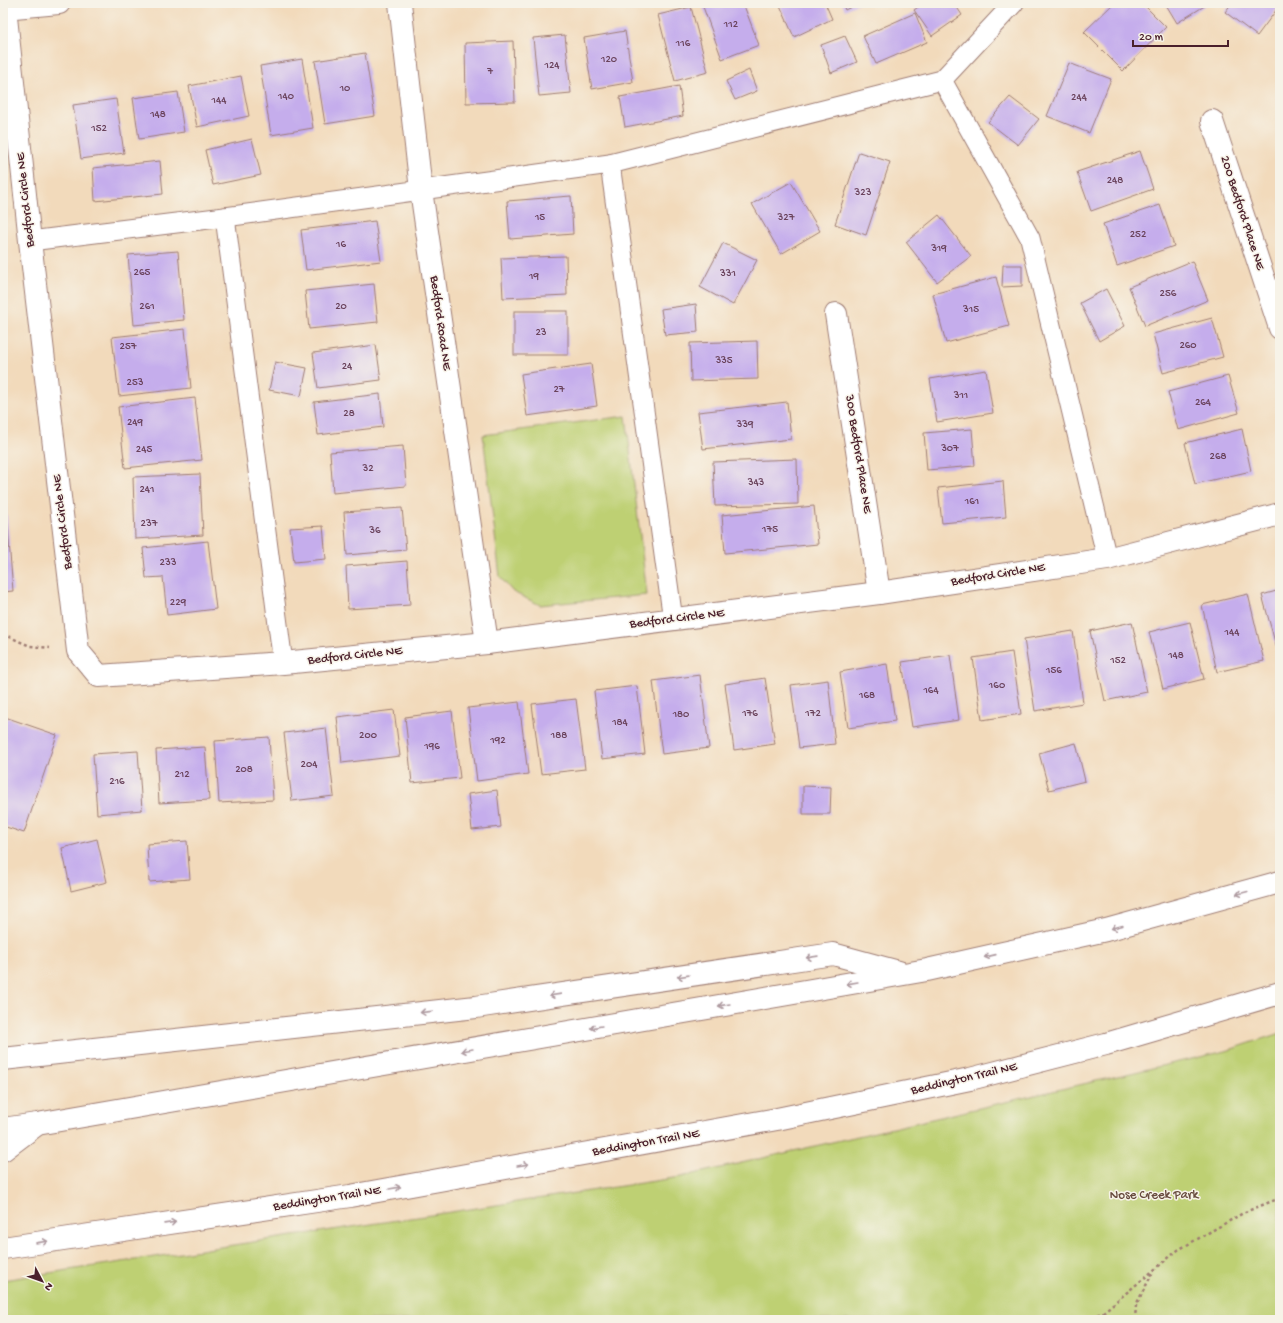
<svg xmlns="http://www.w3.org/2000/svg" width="1283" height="1323" font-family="'Gochi Hand',sans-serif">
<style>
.green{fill:#bed073;stroke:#84784f}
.building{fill:#c5adec}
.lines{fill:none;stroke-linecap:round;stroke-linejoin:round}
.lane-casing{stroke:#9e7c73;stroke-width:21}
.street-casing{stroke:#9e7c73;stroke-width:24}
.primary-casing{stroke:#9e7c73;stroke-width:24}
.path{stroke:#9e7c73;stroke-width:2.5;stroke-dasharray:3 3;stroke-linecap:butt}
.lane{stroke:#fff;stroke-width:19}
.street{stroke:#fff;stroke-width:22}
.primary{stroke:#fff;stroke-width:22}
.oneway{stroke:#ae9aa0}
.labels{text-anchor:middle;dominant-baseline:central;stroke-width:3;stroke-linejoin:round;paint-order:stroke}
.number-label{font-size:11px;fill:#69425b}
.street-label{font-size:13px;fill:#4a1f2b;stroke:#f7f3e8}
.park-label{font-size:13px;fill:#674b3d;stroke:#f7f3e8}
</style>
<rect width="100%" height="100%" fill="#f7f3e8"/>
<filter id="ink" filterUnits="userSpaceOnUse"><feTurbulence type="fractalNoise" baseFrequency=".025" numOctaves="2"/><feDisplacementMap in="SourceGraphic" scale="8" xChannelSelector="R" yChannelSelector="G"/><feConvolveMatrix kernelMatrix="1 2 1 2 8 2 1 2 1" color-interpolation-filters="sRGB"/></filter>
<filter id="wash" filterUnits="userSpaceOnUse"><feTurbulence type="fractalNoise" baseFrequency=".012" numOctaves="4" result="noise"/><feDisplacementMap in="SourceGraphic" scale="16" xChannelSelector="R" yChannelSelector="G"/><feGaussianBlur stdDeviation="0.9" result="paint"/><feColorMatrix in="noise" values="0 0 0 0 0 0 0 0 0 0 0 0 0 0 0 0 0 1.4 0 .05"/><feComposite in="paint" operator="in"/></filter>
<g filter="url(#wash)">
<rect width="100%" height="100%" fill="#f2dabb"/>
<!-- green -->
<g class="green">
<path d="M 626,416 L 647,595 L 540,605 L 513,592 L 500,577 L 483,435 Z"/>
<path d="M 1280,1033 L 1280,1320 L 3,1320 L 3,1280 L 681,1177 L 1226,1051 Z"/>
</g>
<g id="blocks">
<!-- building -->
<g class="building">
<path d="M 705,3 L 743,3 L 759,45 L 722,59 L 702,4 Z"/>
<path d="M 779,3 L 825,3 L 832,19 L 794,37 Z"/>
<path d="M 842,3 L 859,3 L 845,10 Z"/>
<path d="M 924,3 L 954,3 L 962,15 L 932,36 L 914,10 Z"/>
<path d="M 1114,3 L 1142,3 L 1166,27 L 1123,71 L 1084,32 Z"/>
<path d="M 1165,3 L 1205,3 L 1206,5 L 1177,23 Z"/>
<path d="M 1232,3 L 1280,3 L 1280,5 L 1257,36 L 1225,12 Z"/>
<path d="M 691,7 L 708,72 L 675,81 L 658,15 Z"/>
<path d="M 915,13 L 927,42 L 876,64 L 863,36 Z"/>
<path d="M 625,31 L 633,82 L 592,89 L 584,38 Z"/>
<path d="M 565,35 L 571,93 L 539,96 L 533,38 Z"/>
<path d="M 845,36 L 857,62 L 831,73 L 821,45 Z"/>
<path d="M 513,41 L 515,102 L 466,103 L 465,43 Z"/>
<path d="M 365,53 L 375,116 L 325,124 L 315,61 Z"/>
<path d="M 302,59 L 313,128 L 271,135 L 260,66 Z"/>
<path d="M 1069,63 L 1111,79 L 1089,133 L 1047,116 Z"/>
<path d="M 749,70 L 757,91 L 735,100 L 726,81 Z"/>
<path d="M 241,76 L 249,116 L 197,127 L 189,86 Z"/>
<path d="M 679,86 L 683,116 L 625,127 L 620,97 Z"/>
<path d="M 178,92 L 184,132 L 139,139 L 133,98 Z"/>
<path d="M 1010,97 L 1039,119 L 1018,145 L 988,122 Z"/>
<path d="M 116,99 L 124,153 L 81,159 L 73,105 Z"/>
<path d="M 252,139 L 261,175 L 213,185 L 205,150 Z"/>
<path d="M 1140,151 L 1153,189 L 1091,211 L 1077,172 Z"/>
<path d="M 859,152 L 890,162 L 866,235 L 835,224 Z"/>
<path d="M 160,161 L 163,194 L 95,201 L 93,168 Z"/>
<path d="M 791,182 L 820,231 L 781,254 L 752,204 Z"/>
<path d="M 571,196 L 573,234 L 510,239 L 507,201 Z"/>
<path d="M 1160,205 L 1174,246 L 1117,266 L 1103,224 Z"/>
<path d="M 939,215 L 971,256 L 937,282 L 906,242 Z"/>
<path d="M 375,221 L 381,261 L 306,270 L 301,230 Z"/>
<path d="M 723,243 L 757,260 L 733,305 L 700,287 Z"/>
<path d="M 178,251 L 184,320 L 134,325 L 128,255 Z"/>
<path d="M 566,256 L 567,295 L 503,298 L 501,258 Z"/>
<path d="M 1192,261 L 1208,300 L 1145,326 L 1129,287 Z"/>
<path d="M 1003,265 L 1022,265 L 1022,286 L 1002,287 Z"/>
<path d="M 996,277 L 1009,326 L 946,343 L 933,294 Z"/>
<path d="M 374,284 L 378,322 L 309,329 L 305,291 Z"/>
<path d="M 1106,289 L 1125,326 L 1099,341 L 1080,303 Z"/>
<path d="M 696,304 L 698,332 L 665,335 L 661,309 Z"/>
<rect x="514" y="311" width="54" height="44"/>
<path d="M 1212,318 L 1223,357 L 1163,373 L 1153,334 Z"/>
<path d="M 185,329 L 191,388 L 119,396 L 112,337 Z"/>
<path d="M 757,341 L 758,379 L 691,381 L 690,343 Z"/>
<path d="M 376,345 L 381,380 L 318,388 L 313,353 Z"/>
<path d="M 275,362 L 307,368 L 301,396 L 269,390 Z"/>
<path d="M 591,364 L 597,406 L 527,416 L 521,374 Z"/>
<path d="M 986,370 L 993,413 L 937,422 L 930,379 Z"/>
<path d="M 1228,376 L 1239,413 L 1178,430 L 1168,392 Z"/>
<path d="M 380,394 L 383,427 L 318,435 L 314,402 Z"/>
<path d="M 195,398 L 202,460 L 125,468 L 118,407 Z"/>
<path d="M 787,402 L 791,439 L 703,449 L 698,412 Z"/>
<path d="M 972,429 L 975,466 L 927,470 L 924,433 Z"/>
<path d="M 1242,429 L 1251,471 L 1195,484 L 1185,443 Z"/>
<path d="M 403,446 L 406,486 L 333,493 L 330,452 Z"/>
<path d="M 797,459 L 798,504 L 715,506 L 713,462 Z"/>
<path d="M 200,474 L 203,535 L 135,539 L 133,477 Z"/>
<path d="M 3,479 L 4,479 L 13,591 L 3,592 Z"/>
<path d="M 1003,481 L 1006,517 L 942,523 L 938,488 Z"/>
<path d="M 814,506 L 818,544 L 725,553 L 722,515 Z"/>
<path d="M 402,508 L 406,550 L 347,555 L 344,512 Z"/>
<path d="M 323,526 L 326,559 L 294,562 L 290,528 Z"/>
<path d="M 208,541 L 216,609 L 167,615 L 163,577 L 146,578 L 143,548 Z"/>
<path d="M 407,561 L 410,605 L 348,609 L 346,566 Z"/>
<path d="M 1280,590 L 1280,652 L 1278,653 L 1262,595 Z"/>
<path d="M 1248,594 L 1264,661 L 1217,672 L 1202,605 Z"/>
<path d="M 1132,622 L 1147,692 L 1105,701 L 1090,631 Z"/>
<path d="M 1190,622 L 1204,679 L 1163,689 L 1149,632 Z"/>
<path d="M 1073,631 L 1083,703 L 1035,711 L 1024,639 Z"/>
<path d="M 1012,652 L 1021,714 L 982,720 L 973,658 Z"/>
<path d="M 950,655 L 959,720 L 912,727 L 902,662 Z"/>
<path d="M 887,664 L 895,721 L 848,728 L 840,672 Z"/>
<path d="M 700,675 L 709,748 L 662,754 L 653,681 Z"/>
<path d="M 765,678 L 775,744 L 734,750 L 725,684 Z"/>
<path d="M 828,680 L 835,744 L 799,748 L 791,685 Z"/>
<path d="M 637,686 L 645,754 L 602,759 L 594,691 Z"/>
<path d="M 576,699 L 585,769 L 541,774 L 532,704 Z"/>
<path d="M 519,702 L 528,774 L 477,781 L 468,708 Z"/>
<path d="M 394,710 L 400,756 L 342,763 L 337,717 Z"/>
<path d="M 452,711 L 460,778 L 412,783 L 405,717 Z"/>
<path d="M 5,717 L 57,735 L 24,833 L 3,826 L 3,722 Z"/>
<path d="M 326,728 L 334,796 L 292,801 L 284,733 Z"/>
<path d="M 269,737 L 273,800 L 219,803 L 215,741 Z"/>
<path d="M 1076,743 L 1085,781 L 1049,790 L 1039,753 Z"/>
<path d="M 205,747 L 209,800 L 159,803 L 156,750 Z"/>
<path d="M 138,751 L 142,810 L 97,814 L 93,754 Z"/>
<path d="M 803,786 L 831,787 L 830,814 L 803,814 Z"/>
<path d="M 497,790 L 501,827 L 472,830 L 468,794 Z"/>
<path d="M 97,839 L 107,882 L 71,891 L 62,848 Z"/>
<path d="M 187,841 L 190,879 L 149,882 L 147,844 Z"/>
</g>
</g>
</g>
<g filter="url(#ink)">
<use href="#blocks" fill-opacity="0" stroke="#9e7c73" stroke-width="1"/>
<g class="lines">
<!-- lane casing -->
<g class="lane-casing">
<g id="lane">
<path d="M 942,80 L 1030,238 L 1107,559"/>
<path d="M 610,164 L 673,620"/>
<path d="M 225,217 L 283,663"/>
<path d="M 30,241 L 225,217 L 610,164 L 942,80 L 1014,3"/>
</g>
</g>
<!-- street casing -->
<g class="street-casing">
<g id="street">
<path d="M 400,3 L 421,190 L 487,643"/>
<path d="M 3,8 L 59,3"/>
<path d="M 5,8 L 30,241 L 78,651 L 99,676 L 283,663 L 487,643 L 879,593 L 1107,559 L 1280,514"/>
<path d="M 1212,121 L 1280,328"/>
<path d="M 836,314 L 879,593"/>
</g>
</g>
<!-- primary casing -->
<g class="primary-casing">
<g id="primary">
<path d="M 3,1059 L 476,1007 L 833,954 L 899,972"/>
<path d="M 3,1129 L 37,1124 L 927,970 L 1106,930 L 1280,882"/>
<path d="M 3,1150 L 36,1125"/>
<path d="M 3,1248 L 350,1196 L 777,1119 L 970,1079 L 1106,1044 L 1280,993"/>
</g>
</g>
<!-- path -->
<g class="path">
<path d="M 3,634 L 30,646 L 50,648"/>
<path d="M 1080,1320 L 1102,1313 L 1178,1250 L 1245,1212 L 1280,1198"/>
<path d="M 1135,1320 L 1136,1305 L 1153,1272"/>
</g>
<!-- lane -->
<use href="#lane" class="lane"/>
<!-- street -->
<use href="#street" class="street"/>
<!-- primary -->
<use href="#primary" class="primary"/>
</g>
<!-- one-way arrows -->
<defs><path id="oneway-shaft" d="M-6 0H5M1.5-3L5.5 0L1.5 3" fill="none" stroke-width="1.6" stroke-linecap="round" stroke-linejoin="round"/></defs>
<g class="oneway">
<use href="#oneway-shaft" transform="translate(1242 893) rotate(165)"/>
<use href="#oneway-shaft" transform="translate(1117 927) rotate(165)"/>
<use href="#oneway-shaft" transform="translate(990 956) rotate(167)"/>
<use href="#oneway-shaft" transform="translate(812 957) rotate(172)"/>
<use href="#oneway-shaft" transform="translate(683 976) rotate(172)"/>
<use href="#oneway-shaft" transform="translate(852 983) rotate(170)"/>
<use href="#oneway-shaft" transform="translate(555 995) rotate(172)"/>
<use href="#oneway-shaft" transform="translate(724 1005) rotate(170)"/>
<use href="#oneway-shaft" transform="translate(426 1012) rotate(174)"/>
<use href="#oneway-shaft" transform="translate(596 1027) rotate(170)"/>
<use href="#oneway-shaft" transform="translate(467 1050) rotate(170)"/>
<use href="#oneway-shaft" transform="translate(523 1165) rotate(-10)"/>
<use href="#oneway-shaft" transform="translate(395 1188) rotate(-10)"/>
<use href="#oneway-shaft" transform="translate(170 1223) rotate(-8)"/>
<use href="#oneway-shaft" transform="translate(42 1242) rotate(-8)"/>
</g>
</g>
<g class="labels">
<!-- number labels -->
<g class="number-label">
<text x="731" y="25">112</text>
<text x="683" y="44">116</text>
<text x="609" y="60">120</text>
<text x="552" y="66">124</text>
<text x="490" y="72">7</text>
<text x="345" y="89">10</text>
<text x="286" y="97">140</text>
<text x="1079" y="98">244</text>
<text x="219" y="101">144</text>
<text x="158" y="115">148</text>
<text x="99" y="129">152</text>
<text x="1115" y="181">248</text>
<text x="863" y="193">323</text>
<text x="540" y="218">15</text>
<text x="786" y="218">327</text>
<text x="1138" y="235">252</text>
<text x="341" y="245">16</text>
<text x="939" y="249">319</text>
<text x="142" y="273">265</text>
<text x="728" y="274">331</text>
<text x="534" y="277">19</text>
<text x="1168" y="294">256</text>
<text x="147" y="307">261</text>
<text x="341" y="307">20</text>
<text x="971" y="310">315</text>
<text x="541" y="333">23</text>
<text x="1188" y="346">260</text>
<text x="128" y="347">257</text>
<text x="724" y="361">335</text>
<text x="347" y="367">24</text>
<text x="135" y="383">253</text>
<text x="559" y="390">27</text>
<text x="961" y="396">311</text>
<text x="1203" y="403">264</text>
<text x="349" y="414">28</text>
<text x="135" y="423">249</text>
<text x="745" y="425">339</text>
<text x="950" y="449">307</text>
<text x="144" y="450">245</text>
<text x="1218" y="457">268</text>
<text x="368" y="469">32</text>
<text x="756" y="483">343</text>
<text x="147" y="490">241</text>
<text x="972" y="502">161</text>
<text x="149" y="524">237</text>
<text x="770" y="530">175</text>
<text x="375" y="531">36</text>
<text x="168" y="563">233</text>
<text x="178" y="603">229</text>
<text x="1232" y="633">144</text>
<text x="1176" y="656">148</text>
<text x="1118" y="661">152</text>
<text x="1054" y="671">156</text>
<text x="997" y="686">160</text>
<text x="931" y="691">164</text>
<text x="867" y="696">168</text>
<text x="750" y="714">176</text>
<text x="813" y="714">172</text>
<text x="681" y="715">180</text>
<text x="620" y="723">184</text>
<text x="368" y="736">200</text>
<text x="559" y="736">188</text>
<text x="498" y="741">192</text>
<text x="432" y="747">196</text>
<text x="309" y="765">204</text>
<text x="244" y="770">208</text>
<text x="182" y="775">212</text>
<text x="117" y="782">216</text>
</g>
<!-- street labels -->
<g class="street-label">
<text transform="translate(26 200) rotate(-96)">Bedford Circle NE</text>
<text transform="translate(1242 213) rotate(72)">200 Bedford Place NE</text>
<text transform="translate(440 323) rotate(82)">Bedford Road NE</text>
<text transform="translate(858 454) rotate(81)">300 Bedford Place NE</text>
<text transform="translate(63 522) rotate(-97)">Bedford Circle NE</text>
<text transform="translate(998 575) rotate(-9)">Bedford Circle NE</text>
<text transform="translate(677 619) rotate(-7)">Bedford Circle NE</text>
<text transform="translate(355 656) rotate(-6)">Bedford Circle NE</text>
<text transform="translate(964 1079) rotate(-13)">Beddington Trail NE</text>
<text transform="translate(646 1143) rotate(-10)">Beddington Trail NE</text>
<text transform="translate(327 1199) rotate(-9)">Beddington Trail NE</text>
</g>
<!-- park labels -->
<g class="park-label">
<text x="1154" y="1195">Nose Creek Park</text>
</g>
</g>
<!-- margin -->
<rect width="1283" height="1323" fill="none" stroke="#f7f3e8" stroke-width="16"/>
<!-- north arrow -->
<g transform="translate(42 1281) rotate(131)" stroke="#f7f3e8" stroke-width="3" paint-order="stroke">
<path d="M0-3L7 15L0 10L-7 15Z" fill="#4a1f2b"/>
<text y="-6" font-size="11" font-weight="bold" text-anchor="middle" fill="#4a1f2b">N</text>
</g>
<!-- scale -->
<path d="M1133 40v6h95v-6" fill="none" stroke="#4a1f2b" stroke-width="2"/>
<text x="1139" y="40" font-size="12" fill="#4a1f2b" stroke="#f7f3e8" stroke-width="3" paint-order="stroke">20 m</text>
</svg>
